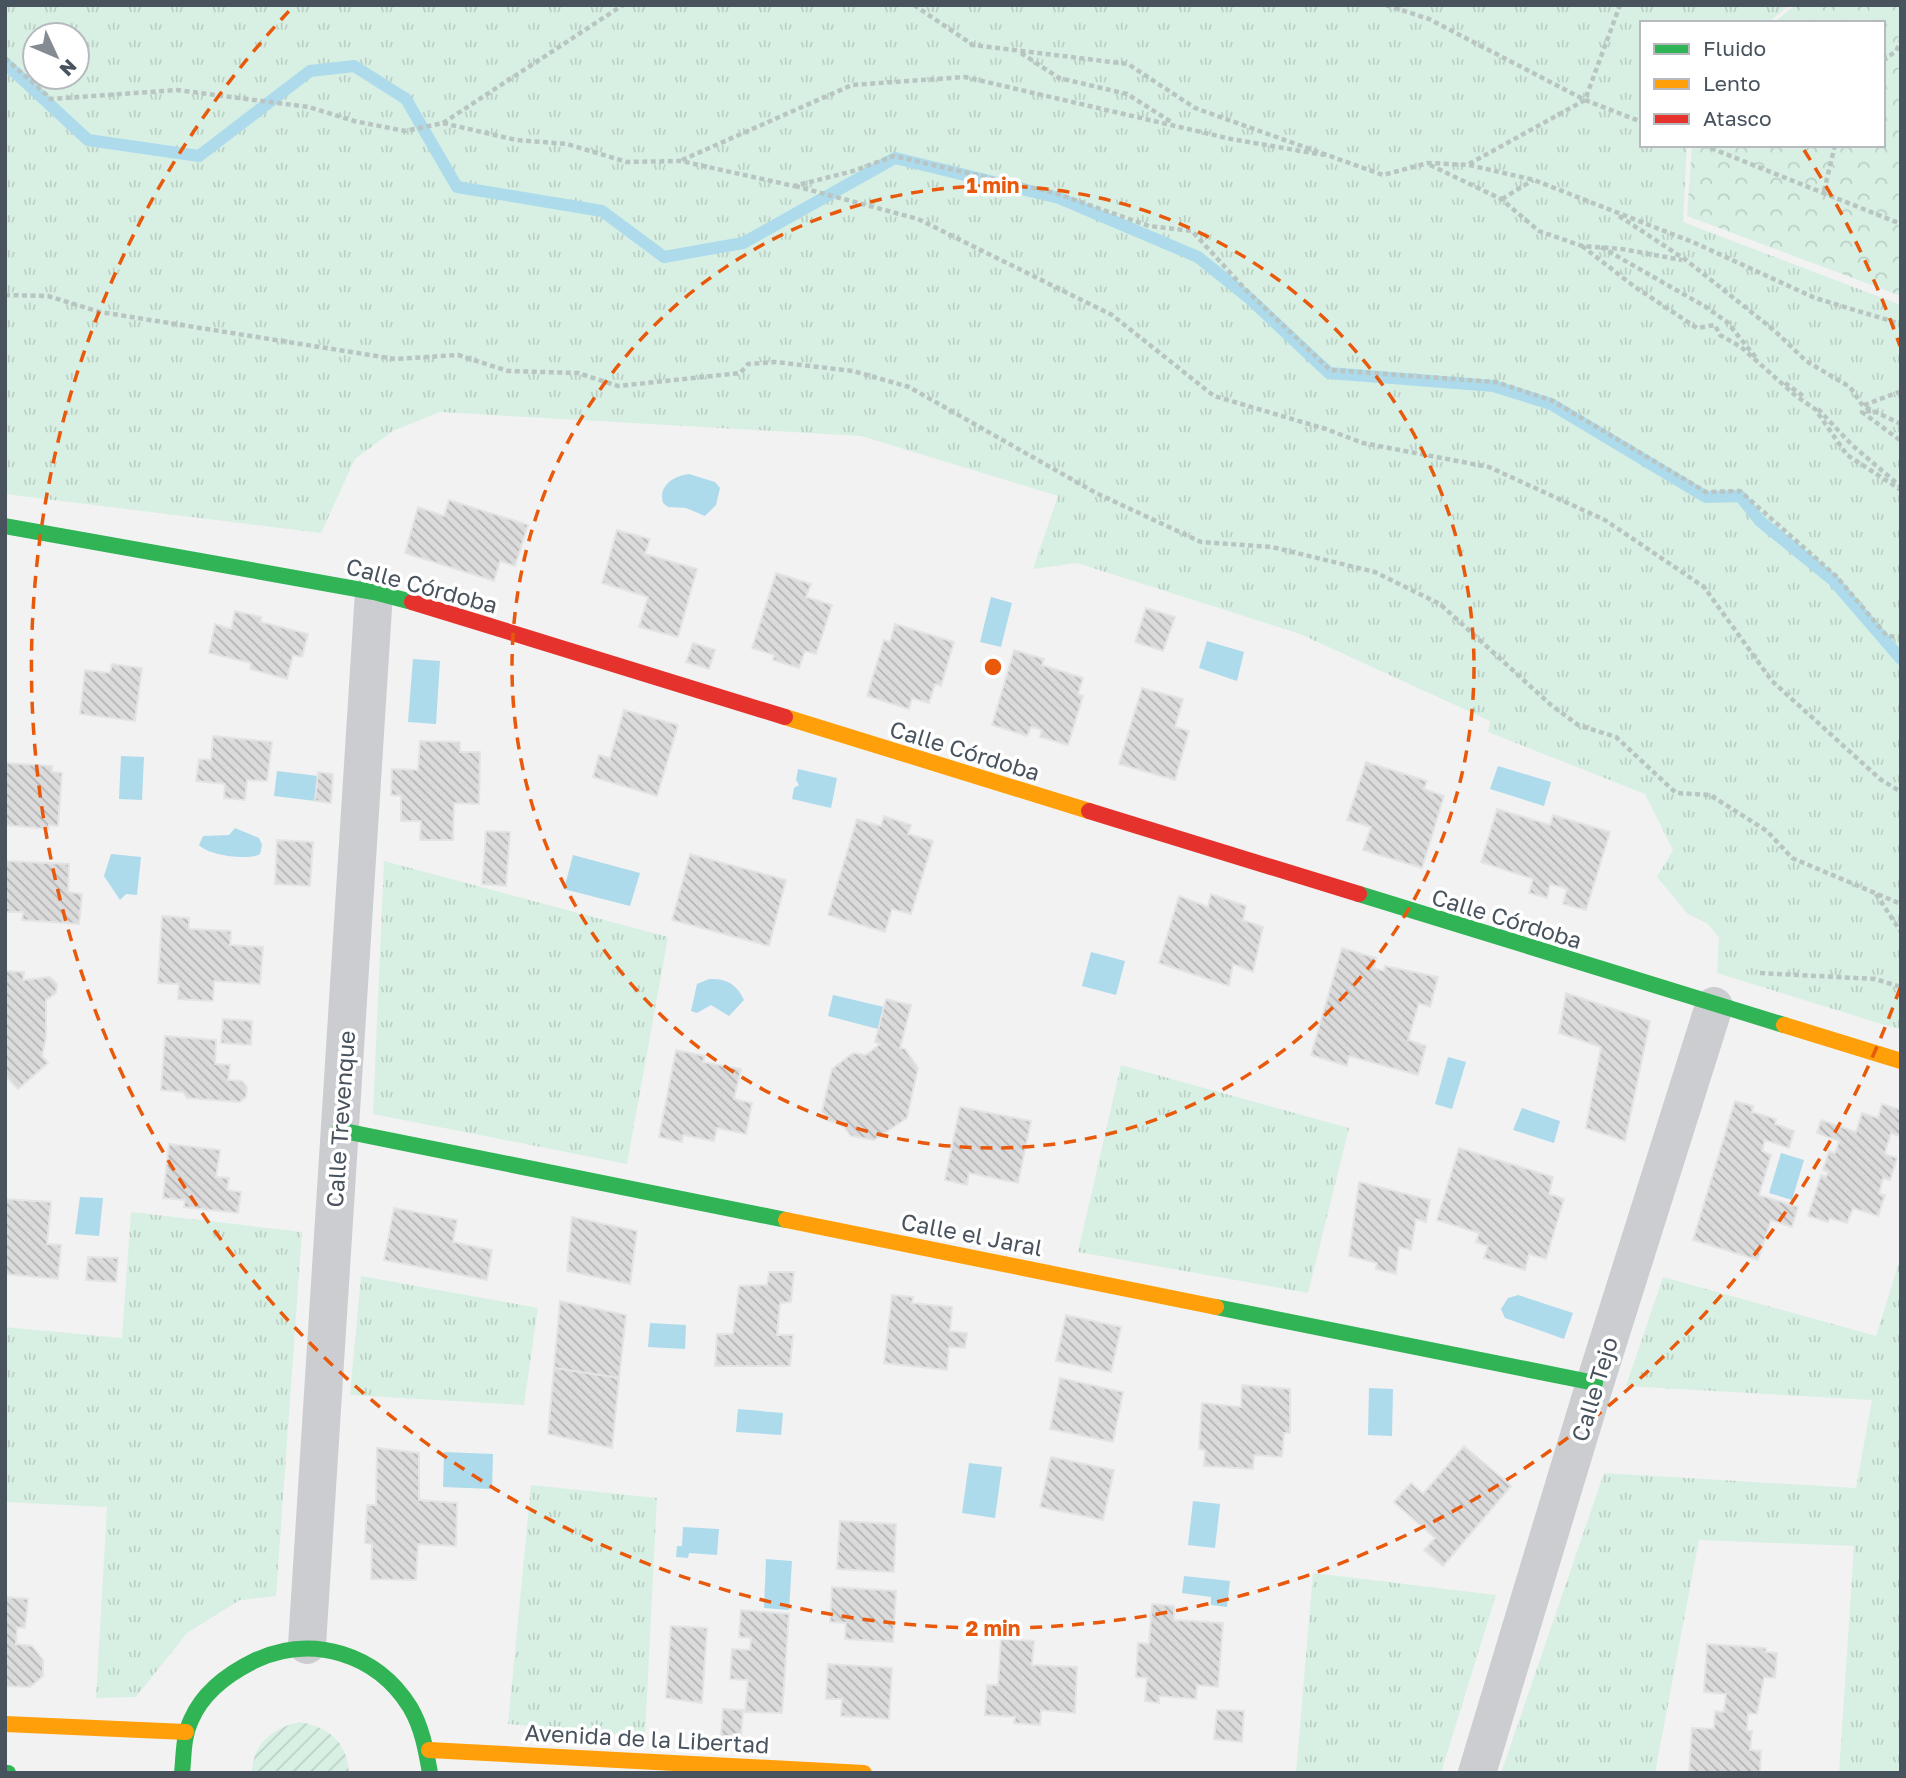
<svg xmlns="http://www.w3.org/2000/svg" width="1906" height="1778" font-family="'Golos Text',sans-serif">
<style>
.grass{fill:url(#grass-tufts);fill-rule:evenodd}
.forest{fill:url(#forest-crowns)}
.garden{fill:url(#garden-furrows)}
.water{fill:#addbec}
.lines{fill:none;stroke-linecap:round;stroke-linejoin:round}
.stream{stroke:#addbec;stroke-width:12}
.building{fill:url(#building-back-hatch);stroke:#e3e4e5;stroke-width:2}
.path{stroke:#b9c5c2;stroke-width:4.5;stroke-dasharray:5 3.5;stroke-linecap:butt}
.street{stroke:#cbcdd0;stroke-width:38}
.fast{stroke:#30b455;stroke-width:16}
.slow{stroke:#ff9f0a;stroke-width:16}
.jam{stroke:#e5322d;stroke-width:16}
.ring{fill:none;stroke:#e8590c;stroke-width:3.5;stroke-dasharray:12 9}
.labels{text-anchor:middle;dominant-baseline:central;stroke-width:7;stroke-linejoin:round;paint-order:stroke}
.street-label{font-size:23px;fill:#49535e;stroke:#fff}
.centre{fill:#e8590c;stroke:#fff;stroke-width:3.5}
.ring-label{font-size:21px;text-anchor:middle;font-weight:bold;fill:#e8590c;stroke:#fff;stroke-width:7;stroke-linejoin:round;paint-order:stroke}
</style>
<defs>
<pattern id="grass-tufts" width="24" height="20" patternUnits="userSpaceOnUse" patternTransform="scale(1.75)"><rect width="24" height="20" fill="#d8f0e3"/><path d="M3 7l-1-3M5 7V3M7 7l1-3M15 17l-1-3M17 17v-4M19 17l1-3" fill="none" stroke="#bbd0c5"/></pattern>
<pattern id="forest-crowns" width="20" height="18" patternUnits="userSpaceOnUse" patternTransform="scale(1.75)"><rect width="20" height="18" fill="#d8f0e3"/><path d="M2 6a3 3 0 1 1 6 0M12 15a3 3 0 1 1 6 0" fill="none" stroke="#bbd0c5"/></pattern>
<pattern id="garden-furrows" width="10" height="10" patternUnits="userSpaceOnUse" patternTransform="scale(1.75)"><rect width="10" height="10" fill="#d8f0e3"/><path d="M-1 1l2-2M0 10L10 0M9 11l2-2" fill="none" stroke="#bbd0c5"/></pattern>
<pattern id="building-back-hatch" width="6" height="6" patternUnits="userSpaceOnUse" patternTransform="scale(1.75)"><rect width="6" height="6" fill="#dbdbdc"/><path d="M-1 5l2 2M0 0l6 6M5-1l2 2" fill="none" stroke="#b4b4b6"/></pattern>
</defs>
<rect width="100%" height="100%" fill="#f2f2f2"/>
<!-- grass -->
<g class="grass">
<path d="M 5,5 L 1789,5 L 1768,23 L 1642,23 L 1642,145 L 1687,145 L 1683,222 L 1901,305 L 1901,1030 L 1717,973 L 1719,938 L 1708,924 L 1688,914 L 1657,877 L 1673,850 L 1645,794 L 1488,732 L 1490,721 L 1300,634 L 1077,563 L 1033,569 L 1058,496 L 861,436 L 440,412 L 393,431 L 355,459 L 321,533 L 5,494 ZM 77,35 L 77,77 L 35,77 L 35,35 Z"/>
<path d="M 384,861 L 668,937 L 627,1164 L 373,1114 Z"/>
<path d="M 1121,1065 L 1349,1128 L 1308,1293 L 1078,1252 Z"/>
<path d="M 131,1212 L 302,1232 L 276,1596 L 240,1600 L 187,1633 L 136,1697 L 96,1698 L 107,1507 L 5,1502 L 5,1327 L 122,1338 Z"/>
<path d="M 1901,1256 L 1901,1773 L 1839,1773 L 1854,1546 L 1699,1540 L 1655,1773 L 1501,1773 L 1604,1473 L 1856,1488 L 1872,1400 L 1626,1386 L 1663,1277 L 1876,1336 Z"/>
<path d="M 361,1276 L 538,1308 L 524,1405 L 350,1395 Z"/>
<path d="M 531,1485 L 657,1498 L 645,1737 L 508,1724 Z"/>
<path d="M 1313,1573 L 1496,1595 L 1441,1773 L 1296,1773 Z"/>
</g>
<!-- forest -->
<path class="forest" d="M 1796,5 L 1901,5 L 1901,296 L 1687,216 L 1692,145 L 1883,145 L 1883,23 L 1773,23 Z"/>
<!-- garden -->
<path class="garden" d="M 299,1722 C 329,1727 347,1742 349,1773 L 252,1773 C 252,1744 273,1728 299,1722 Z"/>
<!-- water -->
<g class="water">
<path d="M 689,474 L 715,482 L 720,488 L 716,505 L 705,516 L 686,508 L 668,507 L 663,503 C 658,486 673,476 689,474 Z"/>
<path d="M 991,597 L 1012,603 L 1001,647 L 980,642 Z"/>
<path d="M 1207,641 L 1244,652 L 1237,681 L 1199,668 Z"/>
<path d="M 413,659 L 440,661 L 436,724 L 408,722 Z"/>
<path d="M 121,756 L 144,757 L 142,800 L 119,799 Z"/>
<path d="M 1498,766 L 1551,782 L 1544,806 L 1490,789 Z"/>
<path d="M 798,769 L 837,778 L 831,808 L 792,799 L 794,788 L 799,785 L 796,780 Z"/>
<path d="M 277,771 L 318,776 L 315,801 L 274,796 Z"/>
<path d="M 235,828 L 259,838 L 262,845 L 260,854 C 249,861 207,855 199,845 L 203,836 L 229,835 Z"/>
<path d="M 111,854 L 141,857 L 137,895 L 126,894 L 120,900 L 104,876 Z"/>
<path d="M 573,855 L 640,873 L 630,906 L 564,889 Z"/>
<path d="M 1091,952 L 1125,961 L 1116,995 L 1082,986 Z"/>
<path d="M 709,979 C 726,978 737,984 744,1000 L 729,1016 L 711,1005 L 697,1013 L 691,1011 L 697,984 Z"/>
<path d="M 833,995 L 884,1007 L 878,1029 L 828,1016 Z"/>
<path d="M 1448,1057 L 1466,1062 L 1452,1109 L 1435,1104 Z"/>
<path d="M 1522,1108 L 1560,1121 L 1554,1143 L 1513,1130 Z"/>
<path d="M 1781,1153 L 1804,1160 L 1792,1200 L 1769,1193 Z"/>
<path d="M 80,1197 L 103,1198 L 99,1236 L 75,1234 Z"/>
<path d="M 1518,1295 L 1573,1313 L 1564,1339 L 1505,1318 L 1501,1309 L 1508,1298 Z"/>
<path d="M 650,1323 L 686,1325 L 685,1349 L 648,1347 Z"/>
<path d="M 1369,1388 L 1393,1389 L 1392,1436 L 1368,1435 Z"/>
<path d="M 738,1409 L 783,1413 L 781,1435 L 736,1432 Z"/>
<path d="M 444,1452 L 493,1454 L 492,1489 L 443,1487 Z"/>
<path d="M 969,1463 L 1002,1467 L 995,1518 L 962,1513 Z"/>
<path d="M 1193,1501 L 1220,1504 L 1215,1548 L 1188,1545 Z"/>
<path d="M 683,1527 L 719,1529 L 717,1555 L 689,1553 L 688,1558 L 676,1557 L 677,1546 L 682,1546 Z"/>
<path d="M 766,1559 L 792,1561 L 789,1610 L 764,1608 Z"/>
<path d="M 1184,1576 L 1230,1581 L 1227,1607 L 1211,1605 L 1211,1597 L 1182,1593 Z"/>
</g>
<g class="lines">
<!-- stream -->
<path class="stream" d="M 5,63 L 88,140 L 199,156 L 310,71 L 354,66 L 406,99 L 457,187 L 602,211 L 664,257 L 743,243 L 895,158 L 1059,198 L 1198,257 L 1249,298 L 1329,373 L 1493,386 L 1551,404 L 1706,497 L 1740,496 L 1760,521 L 1833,580 L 1901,659"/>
</g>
<!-- building -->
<g class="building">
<path d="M 449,500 L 528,525 L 515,566 L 500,561 L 494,581 L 405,553 L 418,507 L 444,516 Z"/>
<path d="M 617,530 L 650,539 L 645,554 L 697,569 L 678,637 L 639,627 L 648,597 L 602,583 Z"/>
<path d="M 776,573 L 811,584 L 806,597 L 832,605 L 816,654 L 805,651 L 799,668 L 773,660 L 774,655 L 752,648 Z"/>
<path d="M 1146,608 L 1175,617 L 1163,651 L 1135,642 Z"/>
<path d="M 235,611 L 261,617 L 261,622 L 308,634 L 302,657 L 293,655 L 287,679 L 250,669 L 251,663 L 209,653 L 215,624 L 231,629 Z"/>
<path d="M 895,624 L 954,642 L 941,686 L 935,684 L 929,703 L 912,698 L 909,709 L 867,696 L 884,640 L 890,642 Z"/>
<path d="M 693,643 L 715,650 L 709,669 L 686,662 Z"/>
<path d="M 1014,650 L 1044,659 L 1042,665 L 1083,678 L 1078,694 L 1083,696 L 1068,745 L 1040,737 L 1042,730 L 1031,727 L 1027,736 L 992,725 Z"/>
<path d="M 112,664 L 142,668 L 135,721 L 80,714 L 85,670 L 110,673 Z"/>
<path d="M 1142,688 L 1183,699 L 1175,727 L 1189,731 L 1175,780 L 1119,764 Z"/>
<path d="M 624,710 L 678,725 L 657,796 L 593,777 L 599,755 L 610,758 Z"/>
<path d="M 213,736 L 272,742 L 267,781 L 247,780 L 245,800 L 224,798 L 225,784 L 196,781 L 199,759 L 211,760 Z"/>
<path d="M 420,741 L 460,742 L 460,752 L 480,752 L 479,804 L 454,803 L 453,840 L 420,840 L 421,821 L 401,821 L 401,796 L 391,795 L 392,769 L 418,770 Z"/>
<path d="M 1366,762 L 1427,781 L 1424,789 L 1444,796 L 1422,868 L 1363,850 L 1371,827 L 1347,820 Z"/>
<path d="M 5,763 L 52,766 L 52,772 L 62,773 L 58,826 L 49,825 L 49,829 L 5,825 Z"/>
<path d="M 318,772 L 333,774 L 331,803 L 315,801 Z"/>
<path d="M 1497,809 L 1550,825 L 1553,815 L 1610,832 L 1586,910 L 1563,904 L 1567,889 L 1550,884 L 1547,898 L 1529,893 L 1533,879 L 1481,862 Z"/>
<path d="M 884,816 L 911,825 L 908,834 L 933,841 L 911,914 L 892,909 L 885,932 L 828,915 L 857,819 L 881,826 Z"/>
<path d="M 486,831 L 510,832 L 506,886 L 482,884 Z"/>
<path d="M 277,840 L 313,842 L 310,886 L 275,884 Z"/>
<path d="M 690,854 L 786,880 L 769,946 L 672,920 Z"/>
<path d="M 5,861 L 69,864 L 68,892 L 82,894 L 79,924 L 22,920 L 23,912 L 5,912 Z"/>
<path d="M 1211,894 L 1246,906 L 1243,920 L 1263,927 L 1253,972 L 1233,964 L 1229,986 L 1159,963 L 1179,896 L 1208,907 Z"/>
<path d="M 162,916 L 189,918 L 189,929 L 231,931 L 230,945 L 263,947 L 260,984 L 214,981 L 213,1001 L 178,999 L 179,984 L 158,983 Z"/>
<path d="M 1342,948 L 1376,958 L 1374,968 L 1384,971 L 1385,966 L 1438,977 L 1430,1007 L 1419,1003 L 1408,1040 L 1426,1046 L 1418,1075 L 1349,1056 L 1347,1066 L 1311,1055 Z"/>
<path d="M 5,971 L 24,972 L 23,980 L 50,977 L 57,984 L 56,993 L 46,1000 L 46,1038 L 42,1056 L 48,1063 L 18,1089 L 5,1075 Z"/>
<path d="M 1566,993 L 1650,1021 L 1625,1141 L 1586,1128 L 1601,1047 L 1559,1033 Z"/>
<path d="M 886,999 L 911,1005 L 900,1048 L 905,1049 L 918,1068 L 907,1118 L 874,1140 L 851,1136 L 842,1124 L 829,1121 L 822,1111 L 832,1069 L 853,1053 L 866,1055 L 880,1044 L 875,1042 Z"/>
<path d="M 223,1019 L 252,1021 L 251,1045 L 221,1043 Z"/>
<path d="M 165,1036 L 216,1040 L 215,1064 L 230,1065 L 228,1080 L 242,1081 L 247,1087 L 246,1097 L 240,1102 L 187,1098 L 183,1092 L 161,1090 Z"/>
<path d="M 676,1050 L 705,1056 L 703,1062 L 741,1069 L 734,1099 L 752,1103 L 746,1134 L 717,1128 L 714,1141 L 683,1135 L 682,1142 L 659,1137 Z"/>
<path d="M 1735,1101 L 1753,1106 L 1752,1112 L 1776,1119 L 1775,1124 L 1794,1131 L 1789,1148 L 1765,1140 L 1762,1151 L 1771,1155 L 1759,1195 L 1798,1207 L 1792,1227 L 1771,1220 L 1758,1260 L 1693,1240 Z"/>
<path d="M 1882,1104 L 1901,1110 L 1901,1128 L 1899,1136 L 1891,1133 L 1886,1149 L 1885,1154 L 1897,1158 L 1890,1180 L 1883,1178 L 1879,1194 L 1885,1195 L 1878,1216 L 1853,1208 L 1847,1223 L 1830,1218 L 1828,1222 L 1808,1216 L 1821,1175 L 1826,1177 L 1828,1172 L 1823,1170 L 1829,1151 L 1835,1153 L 1839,1141 L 1817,1133 L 1821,1120 L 1856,1132 L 1862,1113 L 1878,1118 Z"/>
<path d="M 960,1107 L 1031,1121 L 1018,1183 L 969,1173 L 967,1185 L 945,1180 Z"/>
<path d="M 169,1144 L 220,1150 L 216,1177 L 229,1178 L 227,1190 L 241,1192 L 238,1213 L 184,1207 L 185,1200 L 163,1198 Z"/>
<path d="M 1459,1148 L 1553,1177 L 1549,1194 L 1564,1199 L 1546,1259 L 1529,1254 L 1525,1270 L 1484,1258 L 1488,1246 L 1476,1242 L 1479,1233 L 1437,1220 Z"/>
<path d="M 1359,1182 L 1430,1200 L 1426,1222 L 1416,1219 L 1411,1250 L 1399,1247 L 1396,1274 L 1376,1269 L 1377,1263 L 1349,1256 Z"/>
<path d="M 5,1199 L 51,1202 L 47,1244 L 61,1245 L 58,1279 L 5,1274 Z"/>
<path d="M 394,1208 L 457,1220 L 453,1242 L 492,1250 L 487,1280 L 384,1260 Z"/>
<path d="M 572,1217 L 637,1231 L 630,1284 L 567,1271 Z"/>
<path d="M 88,1257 L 118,1258 L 116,1282 L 86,1280 Z"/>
<path d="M 769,1272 L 794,1272 L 791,1302 L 780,1303 L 777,1335 L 793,1335 L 790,1366 L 715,1366 L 717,1334 L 733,1334 L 739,1286 L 767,1285 Z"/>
<path d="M 892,1295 L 913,1297 L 912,1303 L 952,1307 L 950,1331 L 967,1333 L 965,1348 L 949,1347 L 947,1370 L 884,1363 Z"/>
<path d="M 560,1301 L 626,1315 L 619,1378 L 554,1368 Z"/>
<path d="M 1066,1315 L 1121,1327 L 1111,1372 L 1056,1361 Z"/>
<path d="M 554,1368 L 619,1378 L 612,1448 L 548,1434 Z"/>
<path d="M 1060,1378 L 1123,1392 L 1113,1442 L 1050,1429 Z"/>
<path d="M 1242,1385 L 1290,1389 L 1290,1433 L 1284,1433 L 1282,1457 L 1254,1455 L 1253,1469 L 1204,1466 L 1205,1450 L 1199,1449 L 1202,1403 L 1241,1407 Z"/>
<path d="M 1464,1446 L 1511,1486 L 1443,1566 L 1424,1550 L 1435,1538 L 1394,1502 L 1411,1483 L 1423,1494 Z"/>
<path d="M 377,1448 L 419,1453 L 419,1500 L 457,1503 L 456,1546 L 418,1544 L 416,1580 L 371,1579 L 372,1544 L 365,1543 L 367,1505 L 376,1505 Z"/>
<path d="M 1051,1457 L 1114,1470 L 1103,1520 L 1040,1507 Z"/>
<path d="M 840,1521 L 896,1524 L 894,1572 L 837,1569 Z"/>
<path d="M 832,1587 L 896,1591 L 893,1642 L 845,1639 L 846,1623 L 830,1622 Z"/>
<path d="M 5,1597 L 28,1599 L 25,1628 L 17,1627 L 16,1644 L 32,1646 L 43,1660 L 43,1676 L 30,1687 L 5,1686 Z"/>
<path d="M 1152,1604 L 1174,1606 L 1174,1620 L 1223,1623 L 1218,1687 L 1197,1685 L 1196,1699 L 1159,1696 L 1159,1703 L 1145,1701 L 1147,1678 L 1136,1677 L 1138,1643 L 1149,1644 Z"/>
<path d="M 741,1610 L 789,1614 L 782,1713 L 745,1712 L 748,1680 L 730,1679 L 732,1649 L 750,1650 L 751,1638 L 739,1637 Z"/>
<path d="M 671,1626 L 707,1628 L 702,1703 L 666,1698 Z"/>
<path d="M 1001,1639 L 1034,1641 L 1032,1665 L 1077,1667 L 1075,1713 L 1041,1710 L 1040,1725 L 1014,1723 L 1015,1717 L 985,1715 L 987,1685 L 998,1685 Z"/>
<path d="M 1707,1644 L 1766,1648 L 1766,1652 L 1777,1653 L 1775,1678 L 1764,1677 L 1757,1714 L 1748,1713 L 1747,1731 L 1752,1731 L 1750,1750 L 1761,1751 L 1760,1773 L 1689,1773 L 1692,1728 L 1714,1729 L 1715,1711 L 1724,1712 L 1726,1694 L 1704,1692 Z"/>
<path d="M 828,1664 L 892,1668 L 889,1719 L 841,1716 L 842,1699 L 826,1699 Z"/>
<path d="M 723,1709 L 743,1710 L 741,1737 L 721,1736 Z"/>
<path d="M 1217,1710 L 1244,1711 L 1242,1742 L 1214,1739 Z"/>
</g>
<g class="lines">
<!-- path -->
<g class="path">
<path d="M 914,5 L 973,45 L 1128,64 L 1195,108 L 1383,175 L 1428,163 L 1469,165 L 1534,180 L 1695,243 L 1815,298 L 1901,324"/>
<path d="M 1386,5 L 1429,19 L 1585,100 L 1642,122"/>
<path d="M 1021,53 L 1059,78 L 1127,94 L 1173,123"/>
<path d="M 5,58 L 51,99 L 177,90 L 309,107 L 354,121 L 405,131 L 443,123 L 516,140 L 567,144 L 627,162 L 681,161 L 794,186 L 853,171 L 894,156 L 1055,193 L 1149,226 L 1192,231 L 1246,290 L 1330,370 L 1496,382 L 1553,401 L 1706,492 L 1740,491 L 1836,576 L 1887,636 L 1901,637"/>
<path d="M 1883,61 L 1896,51 L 1901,41"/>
<path d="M 443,123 L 623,5"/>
<path d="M 1703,145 L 1901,224"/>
<path d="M 682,160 L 852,85 L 965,77 L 1231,139 L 1324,155"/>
<path d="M 1469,164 L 1585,100 L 1620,5"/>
<path d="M 1430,165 L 1501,199 L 1539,231 L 1582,246 L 1622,249 L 1682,260"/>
<path d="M 795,186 L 918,219 L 1112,315 L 1214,396 L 1326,429 L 1363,443 L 1489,467 L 1605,520 L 1704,587 L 1772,681 L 1880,779 L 1901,792"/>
<path d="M 1824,191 L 1835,145"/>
<path d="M 1502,199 L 1533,180"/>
<path d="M 1619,216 L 1686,260 L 1775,331 L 1806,361 L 1850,387 L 1863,406 L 1901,424"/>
<path d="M 1582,246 L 1635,287 L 1697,328 L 1715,325 L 1720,335 L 1741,347 L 1796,396 L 1815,409 L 1847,455 L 1901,490"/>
<path d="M 1601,247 L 1706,307 L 1727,322 L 1757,359"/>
<path d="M 5,295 L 48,296 L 100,312 L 395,359 L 458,355 L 508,371 L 578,373 L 618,386 L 740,373 L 748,364 L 776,362 L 853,371 L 909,387 L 1096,493 L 1201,542 L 1272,547 L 1375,572 L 1440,604 L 1551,705 L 1578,725 L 1616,737 L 1676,793 L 1710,795 L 1767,831 L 1792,858 L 1901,904"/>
<path d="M 1785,383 L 1806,398"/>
<path d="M 1864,405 L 1899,392"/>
<path d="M 1818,409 L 1852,445 L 1900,486"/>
<path d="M 1871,411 L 1862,412 L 1901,441"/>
<path d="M 1876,894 L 1901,932"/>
<path d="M 1760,973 L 1875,979 L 1901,987"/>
</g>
<!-- street -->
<g class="street">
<path d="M 307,1645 L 374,592"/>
<path d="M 1477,1773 L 1595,1383 L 1714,1006"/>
</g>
<!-- fast -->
<g class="fast">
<path d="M 5,526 L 374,592 L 412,602"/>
<path d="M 1359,894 L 1784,1025"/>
<path d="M 339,1130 L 786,1220"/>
<path d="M 1216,1307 L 1595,1383"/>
<path d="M 5,1773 L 8,1773"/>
<path d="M 182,1773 C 184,1755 183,1737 191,1720 C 203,1692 229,1673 256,1660 C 313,1634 377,1654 410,1707 C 422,1727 426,1750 430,1773"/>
</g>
<!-- slow -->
<g class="slow">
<path d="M 785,717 L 1089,811"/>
<path d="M 1784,1025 L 1901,1061"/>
<path d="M 786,1220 L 1216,1307"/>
<path d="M 5,1724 L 186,1732"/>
<path d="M 429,1750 L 864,1773"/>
</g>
<!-- jam -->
<g class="jam">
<path d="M 412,602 L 785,717"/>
<path d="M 1089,811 L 1359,894"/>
</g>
</g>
<!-- distance rings -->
<g class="ring">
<circle cx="993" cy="667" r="481"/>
<path d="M1900 988A962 962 0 1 1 289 11M1804 150A962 962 0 0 1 1900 346"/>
</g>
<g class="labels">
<!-- street labels -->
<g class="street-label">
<text transform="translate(422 585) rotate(15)">Calle Córdoba</text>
<text transform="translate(965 750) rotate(17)">Calle Córdoba</text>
<text transform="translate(1507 918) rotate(17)">Calle Córdoba</text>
<text transform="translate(340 1119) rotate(-86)">Calle Trevenque</text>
<text transform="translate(972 1234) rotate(11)">Calle el Jaral</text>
<text transform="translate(1594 1389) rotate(-73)">Calle Tejo</text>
<text transform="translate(647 1738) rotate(3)">Avenida de la Libertad</text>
</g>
</g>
<circle cx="993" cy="667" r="10" class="centre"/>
<g class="ring-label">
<text x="993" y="193">1 min</text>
<text x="993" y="1636">2 min</text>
</g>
<!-- border -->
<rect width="1906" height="1778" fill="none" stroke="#49535e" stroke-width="14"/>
<!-- legend -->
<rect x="1640" y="21" width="245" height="126" fill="#ffffff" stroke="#b6babf" stroke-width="2"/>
<rect x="1654" y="44" width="35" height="10" fill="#30b455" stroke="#b6babf" stroke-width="2"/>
<text x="1703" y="56" font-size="21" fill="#49535e">Fluido</text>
<rect x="1654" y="79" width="35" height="10" fill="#ff9f0a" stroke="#b6babf" stroke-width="2"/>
<text x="1703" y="91" font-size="21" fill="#49535e">Lento</text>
<rect x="1654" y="114" width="35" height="10" fill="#e5322d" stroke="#b6babf" stroke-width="2"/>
<text x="1703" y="126" font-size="21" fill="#49535e">Atasco</text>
<!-- north arrow -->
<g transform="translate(56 56) rotate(134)"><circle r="33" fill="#ffffff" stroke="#b6babf" stroke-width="2"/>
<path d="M0-5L12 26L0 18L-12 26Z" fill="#848b92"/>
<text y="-10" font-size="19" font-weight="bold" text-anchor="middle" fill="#49535e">N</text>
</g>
</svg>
